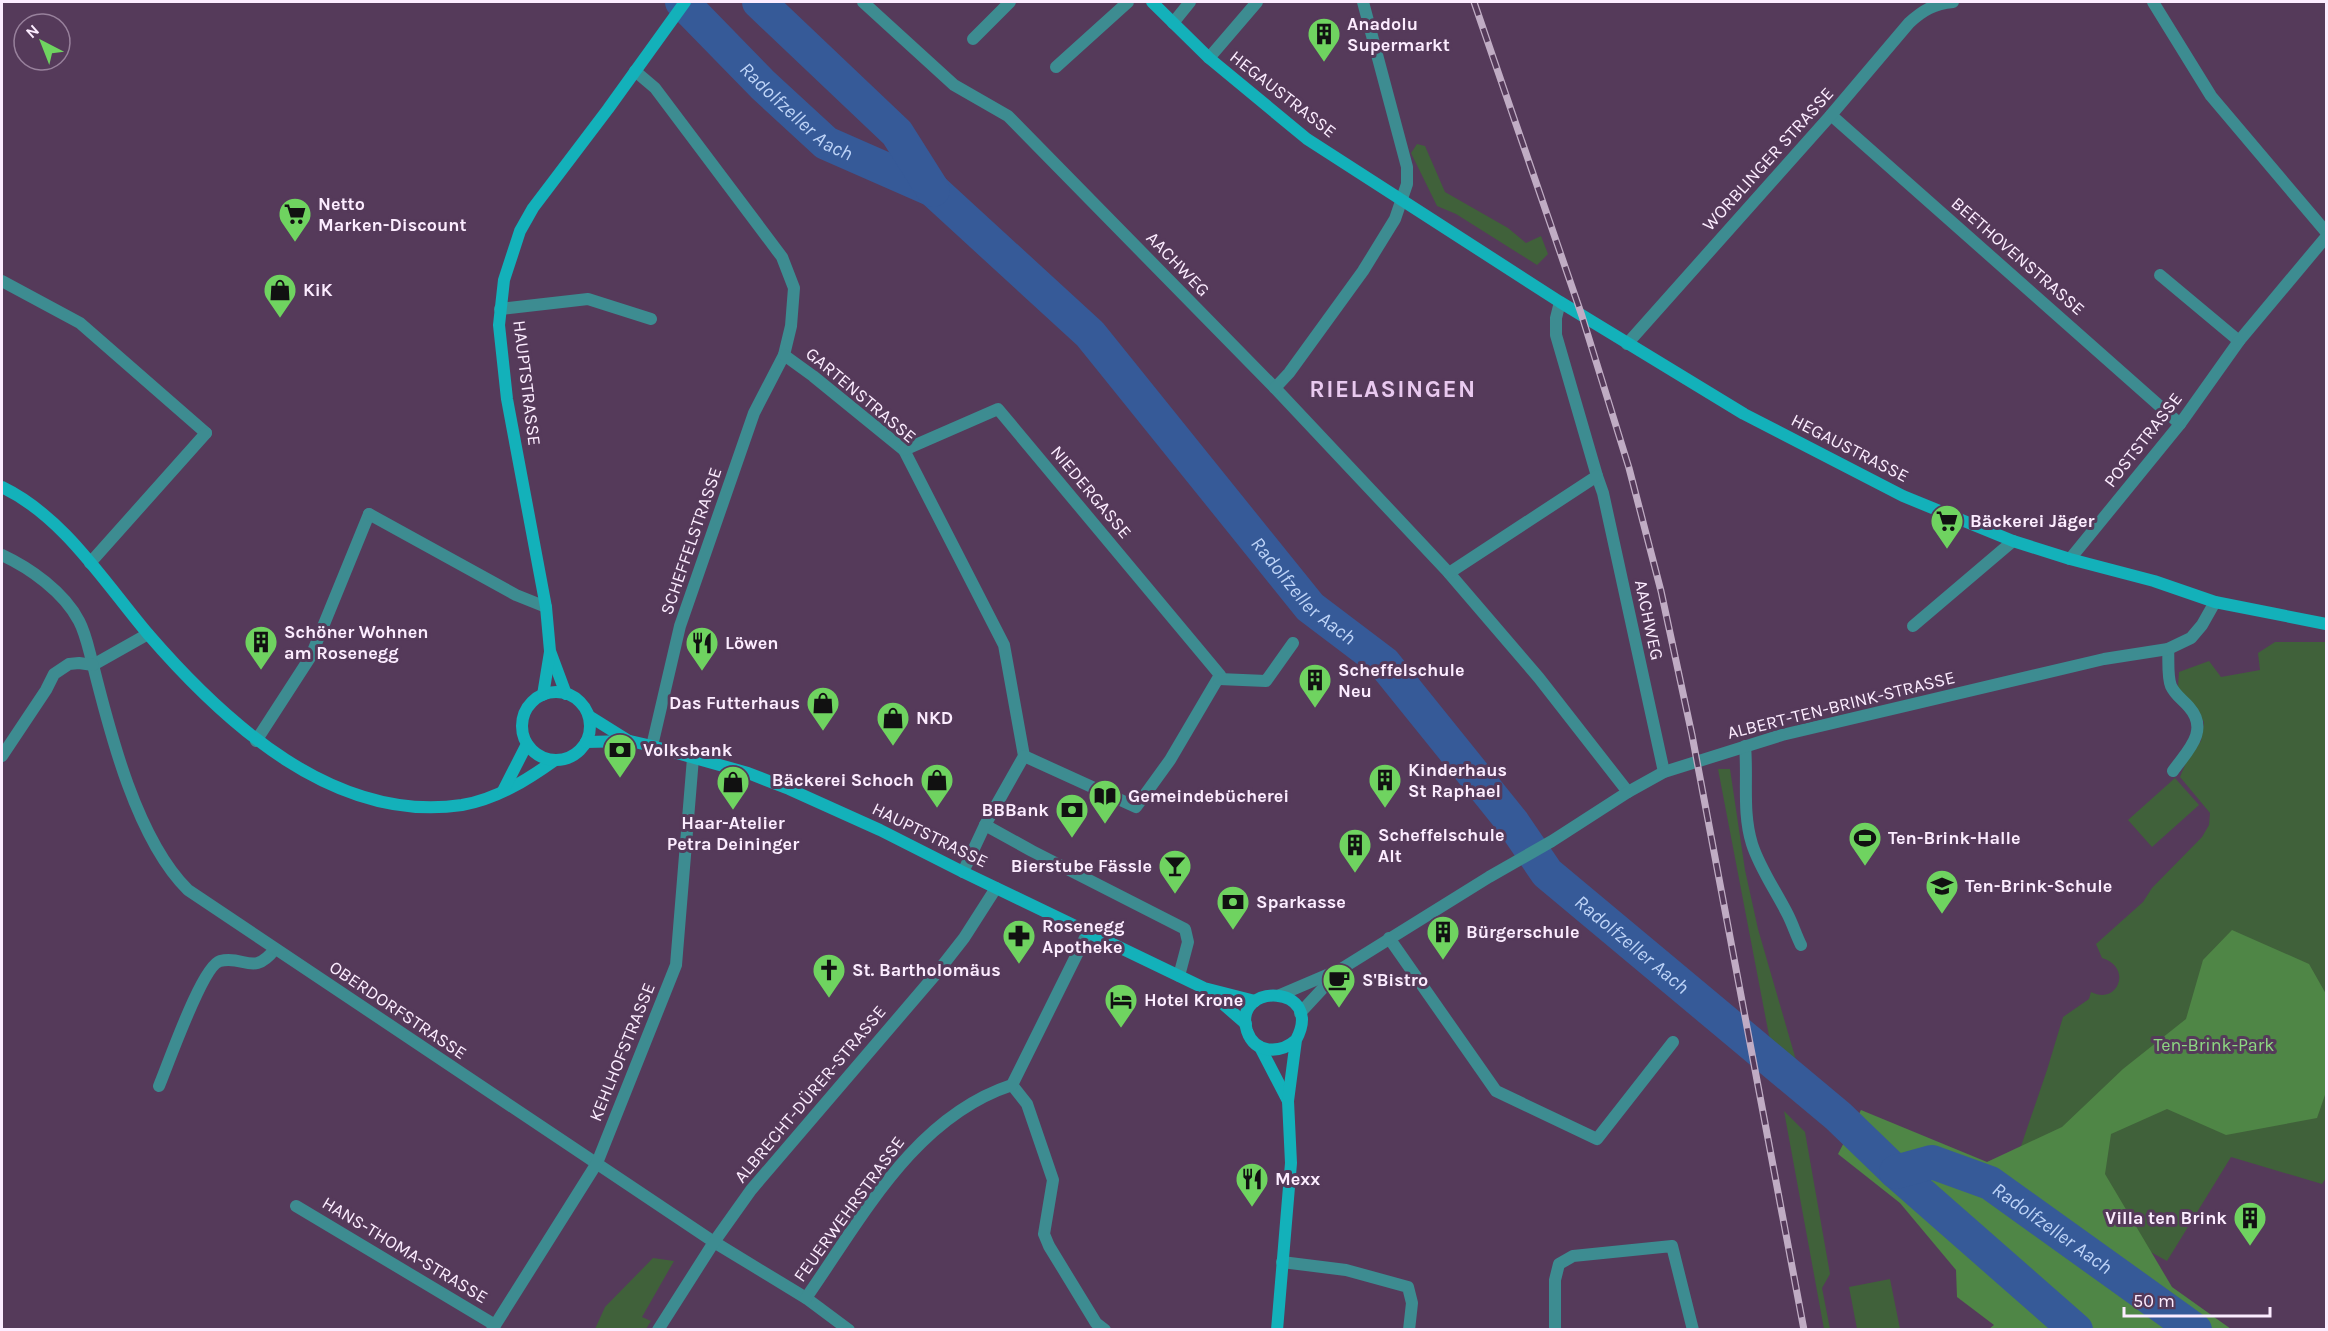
<svg xmlns="http://www.w3.org/2000/svg" width="2328" height="1331" font-family="Karla,sans-serif">
<style>
.green{fill:#40613a}
.forest{fill:#4f8646}
.lines{fill:none;stroke-linecap:round;stroke-linejoin:round}
.river{stroke:#365a98;stroke-width:34}
.lane{stroke:#3d8c91;stroke-width:12}
.street{stroke:#3d8c91;stroke-width:12}
.secondary{stroke:#13b1ba;stroke-width:12}
.rail-casing{stroke:#c0acc4;stroke-width:7}
.rail{stroke:#553a5a;stroke-width:4.5;stroke-dasharray:14;stroke-linecap:butt}
.labels{text-anchor:middle;dominant-baseline:central;stroke-width:6;stroke-linejoin:round;paint-order:stroke}
.poi-label{font-size:18px;font-weight:bold;fill:#fcecff;stroke:#553a5a;text-anchor:start}
.street-label{font-size:18px;fill:#fcecff;stroke:#553a5a}
.park-label{font-size:18px;fill:#8ed982;stroke:#553a5a}
.water-label{font-size:20px;font-style:italic;fill:#bdd3f7;stroke:#553a5a}
.district-label{font-size:24px;font-weight:bold;letter-spacing:1.5px;fill:#e9c9ef;stroke:#553a5a}
</style>
<rect width="100%" height="100%" fill="#553a5a"/>
<!-- green -->
<g class="green">
<path d="M 1417,144 L 1425,146 L 1445,192 L 1508,228 L 1526,243 L 1541,236 L 1548,254 L 1537,265 L 1456,214 L 1437,206 L 1411,153 Z"/>
<path d="M 2275,642 L 2326,642 L 2326,1178 L 2322,1184 L 2231,1157 L 2167,1261 L 1987,1162 L 2020,1149 L 2047,1070 L 2063,1017 L 2089,999 L 2091,992 C 2118,1006 2133,967 2102,958 L 2096,944 L 2143,902 L 2152,888 L 2202,837 L 2209,825 L 2210,813 L 2180,777 L 2187,760 L 2201,741 L 2204,722 L 2178,687 L 2179,672 L 2209,661 L 2221,677 L 2260,670 L 2258,653 Z"/>
<path d="M 1718,769 L 1730,769 L 1745,870 L 1758,929 L 1798,1067 L 1771,1046 Z"/>
<path d="M 2175,778 L 2199,805 L 2152,847 L 2128,820 Z"/>
<path d="M 1784,1111 L 1805,1132 L 1830,1274 L 1822,1288 L 1830,1329 L 1824,1329 Z"/>
<path d="M 653,1258 L 674,1261 L 642,1317 L 651,1321 L 646,1329 L 595,1329 L 605,1307 Z"/>
<path d="M 1890,1279 L 1900,1329 L 1857,1329 L 1849,1287 Z"/>
</g>
<!-- forest -->
<path class="forest" d="M 2232,930 L 2309,964 L 2326,994 L 2326,1092 L 2317,1118 L 2226,1135 L 2167,1109 L 2111,1134 L 2105,1174 L 2172,1287 L 2231,1329 L 1989,1329 L 1994,1325 L 1957,1297 L 1956,1270 L 1900,1203 L 1838,1154 L 1861,1110 L 1987,1162 L 2062,1127 L 2123,1069 L 2186,1019 L 2203,960 Z"/>
<g class="lines">
<!-- river -->
<g class="river">
<path id="s1" d="M 682,2 L 763,85 L 826,143 L 933,190 L 1090,334 L 1310,607 L 1384,663 L 1513,823 L 1547,873 L 1838,1116 L 1896,1172 L 2076,1330"/>
<path d="M 759,2 L 897,133 L 933,190"/>
<path id="s2" d="M 1896,1172 L 1932,1162 L 1990,1183 L 2195,1330"/>
</g>
<!-- lane -->
<g class="lane">
<path d="M 1173,23 L 1190,2"/>
<path d="M 973,39 L 1010,2"/>
<path d="M 1209,58 L 1257,2"/>
<path d="M 1056,67 L 1128,2"/>
<path d="M 2,281 L 80,323 L 206,433"/>
<path d="M 500,309 L 588,299 L 651,319"/>
<path d="M 2,555 C 30,568 64,592 79,621 C 86,634 89,651 93,665"/>
<path d="M 2168,649 C 2169,660 2167,676 2171,686 C 2175,695 2183,700 2189,707 C 2210,731 2187,751 2173,771"/>
<path d="M 256,741 L 311,656 L 369,514"/>
<path d="M 1745,746 C 1748,778 1742,812 1752,844 C 1760,869 1776,891 1788,915 C 1793,925 1796,935 1801,945"/>
<path d="M 985,825 L 1032,851 L 1185,929 L 1188,942 L 1179,976"/>
<path d="M 159,1086 C 168,1065 202,966 220,961 C 245,955 253,977 275,949"/>
<path d="M 1282,1262 L 1346,1270 L 1408,1287 L 1412,1303 L 1409,1330"/>
</g>
<!-- street -->
<g class="street">
<path d="M 863,2 L 954,85 L 1008,116 L 1275,388 L 1449,573 L 1539,678 L 1628,792"/>
<path d="M 2153,2 L 2211,96 L 2326,232"/>
<path d="M 635,71 L 655,88 L 782,257 L 794,288 L 791,326 L 784,355 L 754,413 L 680,626 L 652,746"/>
<path d="M 1831,115 L 2180,424"/>
<path d="M 2160,275 L 2239,341"/>
<path d="M 1560,302 L 1556,318 L 1556,335 L 1597,476 L 1603,493 L 1664,772"/>
<path d="M 1627,344 L 1831,115 L 1909,23 C 1923,10 1934,4 1953,2"/>
<path d="M 784,355 L 813,376 L 904,450 L 1004,645 L 1024,756 L 985,825 L 963,872"/>
<path d="M 1275,388 L 1289,373 L 1363,271 L 1395,219 L 1407,184 L 1407,167 L 1363,2"/>
<path d="M 904,450 L 998,409 L 1220,675 L 1170,760 L 1136,807 L 1024,756"/>
<path d="M 369,514 L 516,595 L 546,607"/>
<path d="M 2070,559 L 2180,424 L 2239,341 L 2326,237"/>
<path d="M 90,563 L 206,433"/>
<path d="M 1449,573 L 1597,476"/>
<path d="M 1913,626 L 2013,541"/>
<path d="M 93,665 C 110,733 137,840 188,890 L 714,1242 L 806,1298 L 849,1330"/>
<path d="M 93,665 L 148,634"/>
<path d="M 1219,679 L 1266,681 L 1293,643"/>
<path d="M 2,756 L 46,690 L 54,674 L 69,664 L 79,663 L 93,665"/>
<path d="M 1389,938 L 1496,1091 L 1597,1139 L 1673,1042"/>
<path d="M 1280,995 L 1341,969 L 1489,877 L 1552,841 L 1628,792 L 1664,772 L 1782,735 L 2104,659 L 2168,649 L 2191,638 L 2202,625 L 2215,602"/>
<path d="M 1300,1013 L 1338,972"/>
<path d="M 1012,1085 L 1027,1104 L 1053,1180 L 1044,1234 L 1049,1246 L 1096,1323 L 1105,1330"/>
<path d="M 296,1206 L 495,1325"/>
<path d="M 806,1298 C 862,1218 914,1117 1012,1085 L 1088,932"/>
<path d="M 492,1330 L 597,1163 L 676,965 L 693,758"/>
<path d="M 658,1330 L 714,1242 L 751,1190 L 935,975 L 964,938 L 996,888"/>
<path d="M 1555,1330 L 1555,1280 L 1559,1264 L 1573,1256 L 1672,1246 L 1693,1330"/>
</g>
<!-- secondary -->
<g class="secondary">
<path d="M 1152,2 L 1209,58 L 1307,139 L 1560,302 L 1744,414 L 1903,496 L 2013,541 L 2070,559 L 2154,581 L 2215,602 L 2326,624"/>
<path d="M 2,487 C 64,517 104,582 148,634 C 224,722 334,824 462,805 C 497,799 527,780 555,760"/>
<circle cx="556" cy="726" r="34"/>
<path d="M 566,694 L 550,651 L 546,607 L 507,399 L 499,325 L 504,280 L 520,231 L 533,208 L 608,109 L 685,2"/>
<path d="M 543,695 L 550,652"/>
<path d="M 589,716 L 629,741"/>
<path d="M 586,742 L 630,741 L 652,746 L 748,773 L 789,789 L 880,830 L 963,872 L 1204,988 L 1255,1001"/>
<path d="M 503,791 L 527,744"/>
<path d="M 1207,990 L 1246,1024"/>
<path d="M 1260,1047 L 1288,1101"/>
<path d="M 1277,1330 L 1291,1163 L 1288,1101 L 1296,1040 C 1326,984 1231,981 1247,1031 C 1255,1054 1280,1054 1296,1040"/>
</g>
<!-- rail casing -->
<g class="rail-casing">
<path id="rail" d="M 1474,2 L 1582,316 L 1629,468 L 1661,591 L 1692,735 L 1804,1330"/>
</g>
<!-- rail -->
<use href="#rail" class="rail"/>
</g>
<!-- icons -->
<defs>
<g id="building-pin" transform="scale(1.725)"><path d="M0 17L-7.5 6A9.5 9.5 0 1 1 7.5 6Z" fill="#6fd360" stroke="#553a5a"/><path d="M-4-6H4V6H1V3H-1V6H-4ZM-2.5-4.3h1.7v1.8h-1.7ZM.8-4.3h1.7v1.8H.8ZM-2.5-1h1.7V.8h-1.7ZM.8-1h1.7V.8H.8Z" fill="#111"/></g>
<g id="supermarket-pin" transform="scale(1.725)"><path d="M0 17L-7.5 6A9.5 9.5 0 1 1 7.5 6Z" fill="#6fd360" stroke="#553a5a"/><path d="M-6-5.5h2.5l.6 2H6L4.5 2H-2.5L-4.4-4H-6ZM-1.5 3.2a1.3 1.3 0 1 0 .1 0ZM3 3.2a1.3 1.3 0 1 0 .1 0Z" fill="#111"/></g>
<g id="shop-pin" transform="scale(1.725)"><path d="M0 17L-7.5 6A9.5 9.5 0 1 1 7.5 6Z" fill="#6fd360" stroke="#553a5a"/><path d="M-5-2.5h2.3a2.7 3.5 0 0 1 5.4 0H5L5.5 6h-11ZM-1.5-2.5h3a1.5 2.3 0 0 0-3 0Z" fill="#111"/></g>
<g id="restaurant-pin" transform="scale(1.725)"><path d="M0 17L-7.5 6A9.5 9.5 0 1 1 7.5 6Z" fill="#6fd360" stroke="#553a5a"/><path d="M-5-6h1v4h1v-4h1v4h1v-4h1v5L-1.5 .5V6h-2V.5L-5-1ZM5-6V6H3V1.5H1.5Q1.5-4 5-6Z" fill="#111"/></g>
<g id="bank-pin" transform="scale(1.725)"><path d="M0 17L-7.5 6A9.5 9.5 0 1 1 7.5 6Z" fill="#6fd360" stroke="#553a5a"/><path d="M-6-4H6V4H-6ZM0-2.3a2.3 2.3 0 1 0 0 4.6a2.3 2.3 0 1 0 0-4.6Z" fill="#111"/></g>
<g id="library-pin" transform="scale(1.725)"><path d="M0 17L-7.5 6A9.5 9.5 0 1 1 7.5 6Z" fill="#6fd360" stroke="#553a5a"/><path d="M-6-4Q-3-5.5-.7-3.5V5Q-3 3-6 4ZM6-4Q3-5.5 .7-3.5V5Q3 3 6 4Z" fill="#111"/></g>
<g id="stadium-pin" transform="scale(1.725)"><path d="M0 17L-7.5 6A9.5 9.5 0 1 1 7.5 6Z" fill="#6fd360" stroke="#553a5a"/><path d="M0-5a6.5 5 0 1 0 0 10a6.5 5 0 1 0 0-10ZM-3.5-1.8h7v3.6h-7Z" fill="#111"/></g>
<g id="bar-pin" transform="scale(1.725)"><path d="M0 17L-7.5 6A9.5 9.5 0 1 1 7.5 6Z" fill="#6fd360" stroke="#553a5a"/><path d="M-6-5H6L.8 .8V4.5H3.5V6h-7V4.5H-.8V.8Z" fill="#111"/></g>
<g id="school-pin" transform="scale(1.725)"><path d="M0 17L-7.5 6A9.5 9.5 0 1 1 7.5 6Z" fill="#6fd360" stroke="#553a5a"/><path d="M0-5L7-2L0 1L-7-2ZM-4 1L0 2.5L4 1V4Q0 6-4 4Z" fill="#111"/></g>
<g id="pharmacy-pin" transform="scale(1.725)"><path d="M0 17L-7.5 6A9.5 9.5 0 1 1 7.5 6Z" fill="#6fd360" stroke="#553a5a"/><path d="M-2-6h4v4h4v4h-4v4h-4v-4h-4v-4h4Z" fill="#111"/></g>
<g id="church-pin" transform="scale(1.725)"><path d="M0 17L-7.5 6A9.5 9.5 0 1 1 7.5 6Z" fill="#6fd360" stroke="#553a5a"/><path d="M-1.2-6h2.4v3.5h3.3v2.4h-3.3V6h-2.4V-.1h-3.3v-2.4h3.3Z" fill="#111"/></g>
<g id="cafe-pin" transform="scale(1.725)"><path d="M0 17L-7.5 6A9.5 9.5 0 1 1 7.5 6Z" fill="#6fd360" stroke="#553a5a"/><path d="M-5.5-4.5H6V0H3Q3 3.5 0 3.5H-2.5Q-5.5 3.5-5.5 0ZM3-3.2v2h1.7v-2ZM-6 4.5H4V6H-6Z" fill="#111"/></g>
<g id="hotel-pin" transform="scale(1.725)"><path d="M0 17L-7.5 6A9.5 9.5 0 1 1 7.5 6Z" fill="#6fd360" stroke="#553a5a"/><path d="M-6-4.5h1.5V1H6V5H4.5V3h-9V5H-6ZM-4 0a1.8 1.8 0 1 1 3.6 0ZM.5 0V-2.5h3Q6-2.5 6 0Z" fill="#111"/></g>
</defs>
<g fill-rule="evenodd">
<use href="#building-pin" x="1324" y="34"/>
<use href="#supermarket-pin" x="295" y="214"/>
<use href="#shop-pin" x="280" y="290"/>
<use href="#supermarket-pin" x="1947" y="521"/>
<use href="#building-pin" x="261" y="642"/>
<use href="#restaurant-pin" x="702" y="643"/>
<use href="#building-pin" x="1315" y="680"/>
<use href="#shop-pin" x="823" y="703"/>
<use href="#shop-pin" x="893" y="718"/>
<use href="#bank-pin" x="620" y="750"/>
<use href="#shop-pin" x="937" y="780"/>
<use href="#building-pin" x="1385" y="780"/>
<use href="#shop-pin" x="733" y="782"/>
<use href="#library-pin" x="1105" y="796"/>
<use href="#bank-pin" x="1072" y="810"/>
<use href="#stadium-pin" x="1865" y="838"/>
<use href="#building-pin" x="1355" y="845"/>
<use href="#bar-pin" x="1175" y="866"/>
<use href="#school-pin" x="1942" y="886"/>
<use href="#bank-pin" x="1233" y="902"/>
<use href="#building-pin" x="1443" y="932"/>
<use href="#pharmacy-pin" x="1019" y="936"/>
<use href="#church-pin" x="829" y="970"/>
<use href="#cafe-pin" x="1339" y="980"/>
<use href="#hotel-pin" x="1121" y="1000"/>
<use href="#restaurant-pin" x="1252" y="1179"/>
<use href="#building-pin" x="2250" y="1218"/>
</g>
<g class="labels">
<!-- poi labels -->
<g class="poi-label">
<text x="1347" y="24">Anadolu<tspan x="1347" dy="21">Supermarkt</tspan></text>
<text x="318" y="204">Netto<tspan x="318" dy="21">Marken-Discount</tspan></text>
<text x="303" y="290">KiK</text>
<text x="1970" y="521">Bäckerei Jäger</text>
<text x="284" y="632">Schöner Wohnen<tspan x="284" dy="21">am Rosenegg</tspan></text>
<text x="725" y="643">Löwen</text>
<text x="1338" y="670">Scheffelschule<tspan x="1338" dy="21">Neu</tspan></text>
<text x="800" y="703" text-anchor="end">Das Futterhaus</text>
<text x="916" y="718">NKD</text>
<text x="643" y="750">Volksbank</text>
<text x="1408" y="770">Kinderhaus<tspan x="1408" dy="21">St Raphael</tspan></text>
<text x="914" y="780" text-anchor="end">Bäckerei Schoch</text>
<text x="1128" y="796">Gemeindebücherei</text>
<text x="1049" y="810" text-anchor="end">BBBank</text>
<text x="733" y="823" text-anchor="middle">Haar-Atelier<tspan x="733" dy="21">Petra Deininger</tspan></text>
<text x="1378" y="835">Scheffelschule<tspan x="1378" dy="21">Alt</tspan></text>
<text x="1888" y="838">Ten-Brink-Halle</text>
<text x="1152" y="866" text-anchor="end">Bierstube Fässle</text>
<text x="1965" y="886">Ten-Brink-Schule</text>
<text x="1256" y="902">Sparkasse</text>
<text x="1042" y="926">Rosenegg<tspan x="1042" dy="21">Apotheke</tspan></text>
<text x="1466" y="932">Bürgerschule</text>
<text x="852" y="970">St. Bartholomäus</text>
<text x="1362" y="980">S'Bistro</text>
<text x="1144" y="1000">Hotel Krone</text>
<text x="1275" y="1179">Mexx</text>
<text x="2227" y="1218" text-anchor="end">Villa ten Brink</text>
</g>
<!-- street labels -->
<g class="street-label">
<text transform="translate(1283 94) rotate(38)">HEGAUSTRASSE</text>
<text transform="translate(1768 159) rotate(-48)">WORBLINGER STRASSE</text>
<text transform="translate(2018 256) rotate(41)">BEETHOVENSTRASSE</text>
<text transform="translate(1178 264) rotate(46)">AACHWEG</text>
<text transform="translate(527 383) rotate(83)">HAUPTSTRASSE</text>
<text transform="translate(861 395) rotate(40)">GARTENSTRASSE</text>
<text transform="translate(2143 440) rotate(-52)">POSTSTRASSE</text>
<text transform="translate(1850 448) rotate(27)">HEGAUSTRASSE</text>
<text transform="translate(1091 492) rotate(50)">NIEDERGASSE</text>
<text transform="translate(691 541) rotate(-71)">SCHEFFELSTRASSE</text>
<text transform="translate(1649 620) rotate(78)">AACHWEG</text>
<text transform="translate(1841 705) rotate(-14)">ALBERT-TEN-BRINK-STRASSE</text>
<text transform="translate(930 835) rotate(26)">HAUPTSTRASSE</text>
<text transform="translate(398 1010) rotate(34)">OBERDORFSTRASSE</text>
<text transform="translate(622 1052) rotate(-68)">KEHLHOFSTRASSE</text>
<text transform="translate(810 1094) rotate(-50)">ALBRECHT-DÜRER-STRASSE</text>
<text transform="translate(849 1209) rotate(-54)">FEUERWEHRSTRASSE</text>
<text transform="translate(405 1250) rotate(31)">HANS-THOMA-STRASSE</text>
</g>
<!-- park labels -->
<g class="park-label">
<text x="2214" y="1045">Ten-Brink-Park</text>
</g>
<!-- water labels -->
<g class="water-label">
<text stroke="none"><textPath href="#s1" startOffset="159">Radolfzeller Aach</textPath></text>
<text stroke="none"><textPath href="#s1" startOffset="866">Radolfzeller Aach</textPath></text>
<text stroke="none"><textPath href="#s1" startOffset="1352">Radolfzeller Aach</textPath></text>
<text stroke="none"><textPath href="#s2" startOffset="176">Radolfzeller Aach</textPath></text>
</g>
<!-- district labels -->
<g class="district-label">
<text x="1393" y="389">RIELASINGEN</text>
</g>
</g>
<!-- border -->
<rect width="2328" height="1331" fill="none" stroke="#fcecff" stroke-width="6"/>
<!-- north arrow -->
<g transform="translate(42 42) rotate(318)"><circle r="28" fill="#553a5a" stroke="#98819c" stroke-width="1.5"/>
<path d="M0-4.5L10 22L0 15L-10 22Z" fill="#6fd360"/>
<text y="-9" font-size="16" font-weight="bold" text-anchor="middle" fill="#fcecff">N</text>
</g>
<!-- scale -->
<path d="M2124 1307v9h146v-9" fill="none" stroke="#fcecff" stroke-width="3"/>
<text x="2133" y="1307" font-size="18" fill="#fcecff" stroke="#553a5a" stroke-width="4.5" paint-order="stroke">50 m</text>
</svg>
